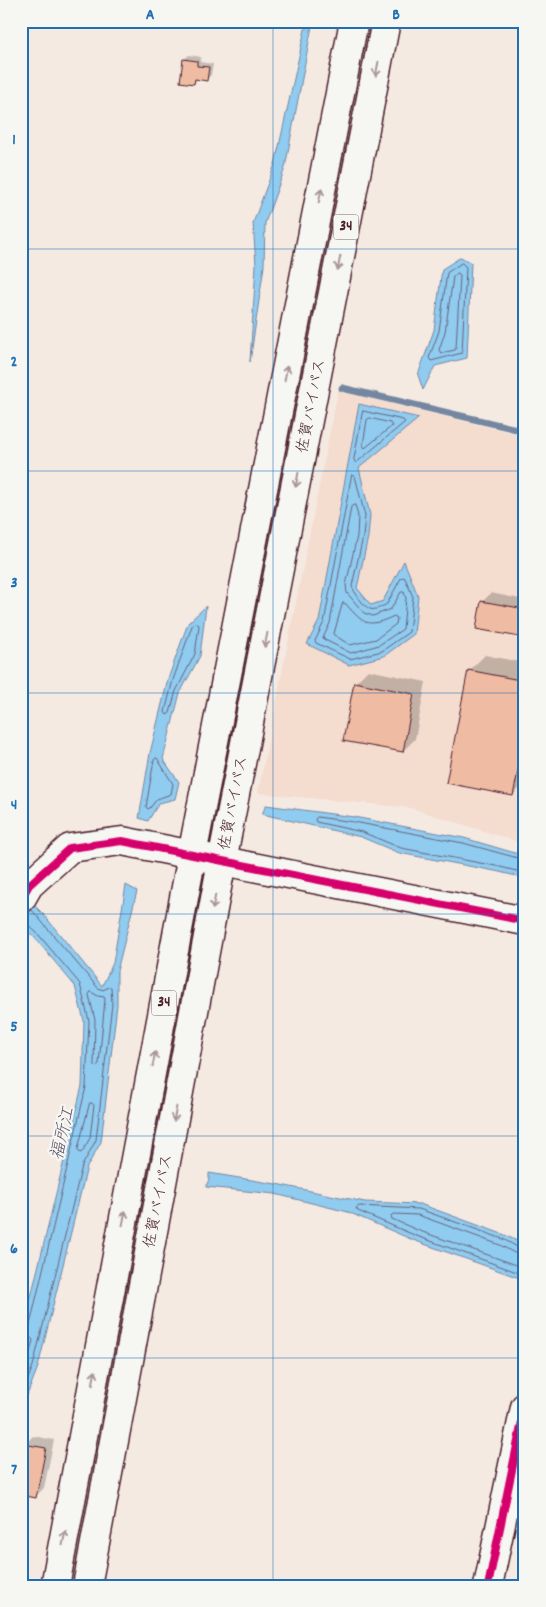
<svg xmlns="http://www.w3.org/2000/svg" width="546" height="1607" font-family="Dekko,'Klee One',sans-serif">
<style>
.built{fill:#f4dccf}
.water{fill:#90cbf0;stroke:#7486a1}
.shadow{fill:#0003}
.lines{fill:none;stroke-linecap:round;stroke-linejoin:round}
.shore{stroke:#66647a;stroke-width:1}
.stream{stroke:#7486a1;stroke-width:7}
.building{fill:#f0bba3;stroke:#4a1f2b}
.minor-casing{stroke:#4a1f2b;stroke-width:31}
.highway-casing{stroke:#4a1f2b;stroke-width:31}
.minor{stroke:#f6f6f2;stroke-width:28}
.highway{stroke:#f6f6f2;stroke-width:28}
.cycleway-casing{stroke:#f6f6f2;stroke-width:11}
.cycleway{stroke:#d6006c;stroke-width:8}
.oneway{stroke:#a99598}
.grid{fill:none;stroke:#1f6fb2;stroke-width:1;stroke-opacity:0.55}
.labels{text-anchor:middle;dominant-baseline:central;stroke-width:4.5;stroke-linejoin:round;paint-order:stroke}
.shield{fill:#f6f6f2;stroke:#7e6067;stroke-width:1}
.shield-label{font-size:15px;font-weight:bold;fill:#4a1f2b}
.street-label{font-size:16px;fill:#4a1f2b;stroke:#f6f6f2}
.water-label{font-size:18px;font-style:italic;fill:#5f5366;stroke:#f6f6f2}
.neatline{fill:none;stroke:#1f6fb2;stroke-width:2}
.grid-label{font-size:16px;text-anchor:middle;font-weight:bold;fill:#1f6fb2}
</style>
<rect width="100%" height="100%" fill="#f5eae2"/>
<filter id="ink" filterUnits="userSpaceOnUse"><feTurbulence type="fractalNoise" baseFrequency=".02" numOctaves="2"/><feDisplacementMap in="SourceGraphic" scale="10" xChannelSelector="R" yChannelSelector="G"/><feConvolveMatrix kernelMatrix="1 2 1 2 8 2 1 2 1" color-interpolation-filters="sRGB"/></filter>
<g filter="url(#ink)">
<!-- built -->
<path class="built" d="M 338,391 L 525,436 L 525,844 L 411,808 L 258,793 Z"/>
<!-- water -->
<g class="water">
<path d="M 312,26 L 285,168 L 265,223 L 264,266 L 250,362 L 256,265 L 253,223 L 275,164 L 305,29 Z"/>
<path d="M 461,257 L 471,263 L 467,358 L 435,366 L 423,390 L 418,375 L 434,330 L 442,269 Z"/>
<path d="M 359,404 L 419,418 L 359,468 L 370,515 L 368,537 L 357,588 L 371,605 L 383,601 L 404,561 L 418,596 L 414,634 L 384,656 L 349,665 L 307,644 L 319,621 Z"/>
<path d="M 206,606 L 200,656 L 180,693 L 163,759 L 179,782 L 175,799 L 159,803 L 148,821 L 139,818 L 150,753 L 168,679 L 188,623 Z"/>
<path d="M 266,805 L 354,817 L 464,838 L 525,856 L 525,878 L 495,871 L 399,853 L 361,837 L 262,814 Z"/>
<path d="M 126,885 L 137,891 L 117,971 L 117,1005 L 101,1142 L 87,1167 L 38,1367 L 21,1411 L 21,1338 L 82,1086 L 84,1021 L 75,986 L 34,937 L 21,926 L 21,892 L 44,915 L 102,986 L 113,963 Z"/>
<path d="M 209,1173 L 276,1184 L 365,1202 L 420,1204 L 505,1235 L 525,1245 L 525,1280 L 413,1240 L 348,1212 L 275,1194 L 206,1187 L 209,1179 Z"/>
</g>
<!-- shadow -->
<g class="shadow">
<path d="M 189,55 L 201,57 L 200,62 L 213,64 L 211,75 L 207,79 L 198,78 L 194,83 L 181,81 L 184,59 Z"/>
<path d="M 491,593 L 525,600 L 525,637 L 482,602 Z"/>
<path d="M 485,655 L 525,663 L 525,783 L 513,795 L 469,671 Z"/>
<path d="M 368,670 L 426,682 L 415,739 L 403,751 L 355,683 Z"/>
<path d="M 33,1436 L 54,1440 L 44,1488 L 36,1496 L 25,1444 Z"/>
</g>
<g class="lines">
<!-- shore -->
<g class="shore">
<path d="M 462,263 L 466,267 L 462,353 L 431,361 L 429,358 L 439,331 L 447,273 Z"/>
<path d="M 458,273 L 460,276 L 456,348 L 455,350 L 441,353 L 439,350 L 445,332 L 453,277 Z"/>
<path d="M 363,411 L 403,420 L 405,422 L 356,463 L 354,460 Z"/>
<path d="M 370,418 L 390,423 L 392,426 L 365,448 L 363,445 L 367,420 Z"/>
<path d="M 352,475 L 355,476 L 365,516 L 363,537 L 352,586 C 353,591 365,608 370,609 C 375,611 383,606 387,604 L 401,578 L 403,577 L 405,578 L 413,597 L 409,632 L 382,651 L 350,659 L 316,643 L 315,641 L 324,622 Z"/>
<path d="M 355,505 L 358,516 L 357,536 L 346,585 L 347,593 L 364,613 L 373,616 L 391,609 L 401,592 L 404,592 L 406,598 L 403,629 L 379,645 L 351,653 L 325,640 L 323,638 L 330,623 L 351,507 Z"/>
<path d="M 343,603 L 346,604 C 364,625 368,628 394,616 L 397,618 L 396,624 L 376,639 L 350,645 L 334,635 Z"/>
<path d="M 195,623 L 198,624 L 199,626 L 195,654 L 176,691 L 170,713 L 167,715 L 165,712 L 173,680 L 192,626 Z"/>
<path d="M 157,758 L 173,784 L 171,794 L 157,799 L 150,808 L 148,809 L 146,807 L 154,760 Z"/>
<path d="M 525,860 L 463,843 L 354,822 L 317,817 L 315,819 L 316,822 L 362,832 L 401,848 L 496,866 L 525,873"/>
<path d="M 21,922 L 26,923 L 38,934 L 80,984 L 89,1021 L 86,1087 L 29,1329 L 26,1333 L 21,1334"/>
<path d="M 91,992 L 98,996 L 104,997 L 105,999 L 99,1064 L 96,1066 L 94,1064 L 95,1020 L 89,995 Z"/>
<path d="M 90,1103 L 92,1103 L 94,1105 L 90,1138 L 82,1152 L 80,1153 L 78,1150 Z"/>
<path d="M 525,1249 L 521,1249 L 503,1239 L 419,1209 L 359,1206 L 356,1208 L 358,1211 L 414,1235 L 525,1275"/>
<path d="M 525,1256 L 518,1255 L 500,1245 L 418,1215 L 393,1214 L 391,1216 L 392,1219 L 417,1230 L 525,1268"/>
<path d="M 21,1340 L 31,1338 L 33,1340 L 27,1364 L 21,1380"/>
<path d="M 21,1397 L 33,1366 L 82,1166 L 96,1140 L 112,1004 L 111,987 L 109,987 L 103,990 L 98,988 L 31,909"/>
</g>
<!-- stream -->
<path class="stream" d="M 342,388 L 525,431"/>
</g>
<!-- building -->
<g class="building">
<path d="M 183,59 L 197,61 L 197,66 L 209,67 L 207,81 L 195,79 L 194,84 L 180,82 Z"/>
<path d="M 481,601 L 525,609 L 525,638 L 476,629 Z"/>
<path d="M 468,670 L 525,681 L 525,736 L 513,796 L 446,783 Z"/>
<path d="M 354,682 L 414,694 L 403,752 L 343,741 Z"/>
<path d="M 23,1444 L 46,1448 L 36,1498 L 21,1495 L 21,1454 Z"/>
</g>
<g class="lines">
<!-- minor casing -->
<g class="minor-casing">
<g id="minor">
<path d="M 21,899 L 29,885 L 70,848 L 122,841 L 525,921"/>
<path d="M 488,1586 L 525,1407"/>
</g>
</g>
<!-- highway casing -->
<g class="highway-casing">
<g id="highway">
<path d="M 55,1586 L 192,855 L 354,21"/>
<path d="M 87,1586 L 222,861 L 386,21"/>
</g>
</g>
<!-- minor -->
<use href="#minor" class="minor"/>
<!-- highway -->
<use href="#highway" class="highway"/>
<!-- cycleway casing -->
<g class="cycleway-casing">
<g id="cycleway">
<path d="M 21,899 L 29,885 L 70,848 L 122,841 L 525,921"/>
<path d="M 488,1586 L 525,1407"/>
</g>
</g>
<!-- cycleway -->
<use href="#cycleway" class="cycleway"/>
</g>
<!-- one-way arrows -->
<defs><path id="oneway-shaft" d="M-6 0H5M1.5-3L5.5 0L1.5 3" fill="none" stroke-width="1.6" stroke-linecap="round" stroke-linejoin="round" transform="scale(1.25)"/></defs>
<g class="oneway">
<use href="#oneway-shaft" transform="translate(377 69) rotate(101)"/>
<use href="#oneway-shaft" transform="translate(320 196) rotate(-79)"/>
<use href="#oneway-shaft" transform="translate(339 263) rotate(101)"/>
<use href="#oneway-shaft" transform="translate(286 373) rotate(-79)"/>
<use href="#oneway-shaft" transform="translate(297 480) rotate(101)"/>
<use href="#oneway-shaft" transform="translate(266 640) rotate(101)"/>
<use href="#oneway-shaft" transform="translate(214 902) rotate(101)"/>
<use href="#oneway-shaft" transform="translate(154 1059) rotate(-79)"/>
<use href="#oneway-shaft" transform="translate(175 1114) rotate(101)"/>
<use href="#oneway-shaft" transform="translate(124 1218) rotate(-79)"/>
<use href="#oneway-shaft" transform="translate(94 1378) rotate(-79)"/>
<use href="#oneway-shaft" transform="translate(64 1538) rotate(-79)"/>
</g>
</g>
<!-- grid -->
<path class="grid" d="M 273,21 L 273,1586M 21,249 L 525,249M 21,471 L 525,471M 21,693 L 525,693M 21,914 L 525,914M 21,1136 L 525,1136M 21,1358 L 525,1358"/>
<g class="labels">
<!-- shield labels -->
<g class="shield">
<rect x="333.5" y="214.5" width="25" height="25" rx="4"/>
<rect x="151.5" y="990.5" width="25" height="25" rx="4"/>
</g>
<g class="shield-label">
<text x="346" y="227">34</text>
<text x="164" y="1003">34</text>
</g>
<!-- street labels -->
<g class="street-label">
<text transform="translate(312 406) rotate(-79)">佐賀バイパス</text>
<text transform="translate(234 803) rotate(-79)">佐賀バイパス</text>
<text transform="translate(159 1201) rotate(-79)">佐賀バイパス</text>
</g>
<!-- water labels -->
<g class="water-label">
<text transform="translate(64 1134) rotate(-77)">福所江</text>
</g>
</g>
<!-- margin -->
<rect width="546" height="1607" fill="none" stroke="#f6f6f2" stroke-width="55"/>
<rect x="28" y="28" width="490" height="1552" class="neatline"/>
<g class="grid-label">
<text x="150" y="19">A</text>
<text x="396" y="19">B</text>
<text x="14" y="144">1</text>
<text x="14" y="366">2</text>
<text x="14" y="587">3</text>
<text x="14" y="809">4</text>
<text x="14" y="1031">5</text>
<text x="14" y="1253">6</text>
<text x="14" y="1474">7</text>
</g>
</svg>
